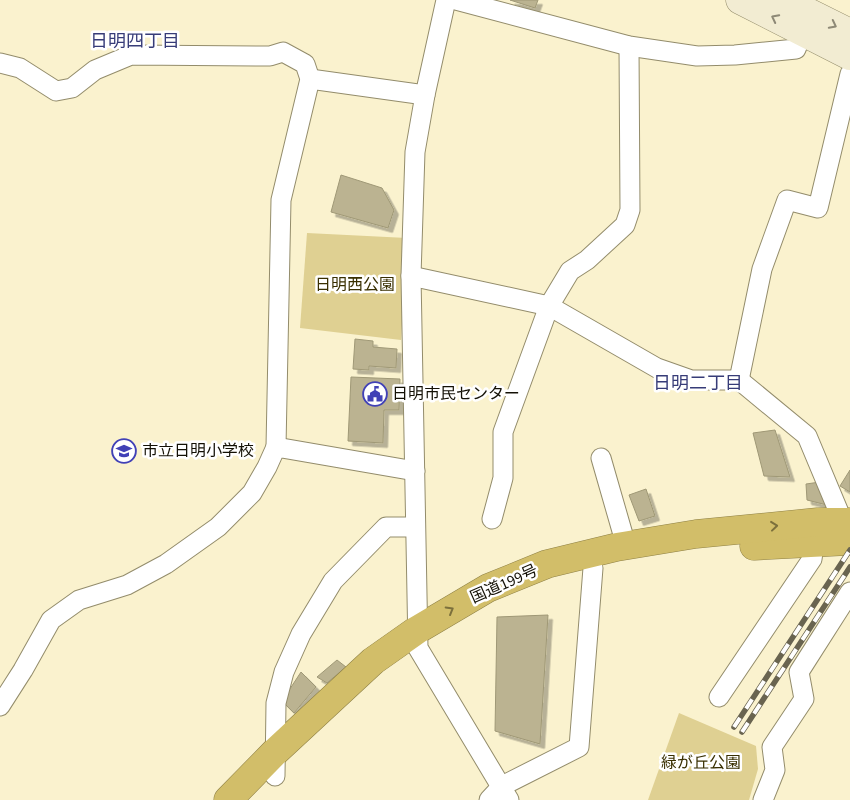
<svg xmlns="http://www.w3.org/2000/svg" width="850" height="800" font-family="'Source Sans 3','Noto Sans JP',sans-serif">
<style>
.green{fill:#dfd092}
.building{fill:#bbb391;stroke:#9f9876;filter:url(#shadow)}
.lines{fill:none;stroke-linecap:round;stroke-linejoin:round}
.street-casing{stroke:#938c6b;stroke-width:21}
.secondary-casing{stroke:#938c6b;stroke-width:29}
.highway-casing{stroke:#8f8146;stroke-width:29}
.street{stroke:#fff;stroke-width:19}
.secondary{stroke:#f2ecd2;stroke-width:28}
.highway{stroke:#d2be69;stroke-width:28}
.rail-casing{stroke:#696450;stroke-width:5.5}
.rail{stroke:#fff;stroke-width:4;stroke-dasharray:11;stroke-linecap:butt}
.oneway{stroke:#8e8976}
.oneway2{stroke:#7c703c}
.labels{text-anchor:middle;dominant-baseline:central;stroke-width:5;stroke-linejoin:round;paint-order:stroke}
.park-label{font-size:16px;fill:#392f01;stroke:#fff}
.poi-label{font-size:16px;fill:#131005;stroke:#fff;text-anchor:start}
.street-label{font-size:16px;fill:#131005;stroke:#fff}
.neighbourhood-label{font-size:18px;fill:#373c78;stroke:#fff}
</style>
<defs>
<filter id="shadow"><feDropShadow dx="4.5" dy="4.5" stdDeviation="0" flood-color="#0004"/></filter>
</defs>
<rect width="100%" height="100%" fill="#faf2ce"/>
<!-- green -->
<g class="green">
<path d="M 307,233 L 407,238 L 401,340 L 300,328 Z"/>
<path d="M 679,713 L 756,746 L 758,769 L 749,800 L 648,800 Z"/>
</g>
<!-- building -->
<g class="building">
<path d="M 510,0 L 538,0 L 535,8 Z"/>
<path d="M 341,175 L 382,188 L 394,210 L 388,228 L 331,212 Z"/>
<path d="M 355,339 L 373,341 L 373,347 L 397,349 L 396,368 L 369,366 L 369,370 L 353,369 Z"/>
<path d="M 351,377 L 400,379 L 399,410 L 384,410 L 383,443 L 348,441 Z"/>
<path d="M 775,430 L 790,477 L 764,476 L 753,433 Z"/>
<path d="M 850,470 L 850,492 L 840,486 Z"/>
<path d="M 827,481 L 831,506 L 807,500 L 806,484 Z"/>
<path d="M 646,489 L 655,516 L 639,521 L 629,495 Z"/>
<path d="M 548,615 L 540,744 L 495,731 L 497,617 Z"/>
<path d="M 337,660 L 346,667 L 327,683 L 317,677 Z"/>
<path d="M 301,672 L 316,687 L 294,713 L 282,701 Z"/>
</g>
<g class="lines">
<!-- street casing -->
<g class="street-casing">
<g id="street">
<path d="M 446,0 L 425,95 L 415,152 L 411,276 L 418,648 L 509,800"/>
<path d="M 456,0 L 629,46 L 697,56 L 735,55 L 796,49 L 803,32"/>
<path d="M 0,63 L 20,68 L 56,91 L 72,88 L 95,70 L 131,55 L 270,56 L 283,52 L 305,64 L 310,79 L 281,200 L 276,447"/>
<path d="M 310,79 L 425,95"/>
<path d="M 411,276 L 549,306 L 657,368 L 691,380 L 739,380 L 807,436 L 843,522"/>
<path d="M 739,380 L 762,269 L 787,200 L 818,208 L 850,74"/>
<path d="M 601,458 L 626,545"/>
<path d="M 492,519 L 503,478 L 503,432 L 549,306 L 570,271 L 587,260 L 625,225 L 630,210 L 629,46"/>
<path d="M 719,697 L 812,559 L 816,532"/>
<path d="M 0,706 L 23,670 L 51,620 L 79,600 L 127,585 L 166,564 L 218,527 L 252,493 L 267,467 L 276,447 L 415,471"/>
<path d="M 275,776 L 276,703 L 284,672 L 301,634 L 333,581 L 386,527 L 415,527"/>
<path d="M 489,800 L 502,786 L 579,747 L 593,568"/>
<path d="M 763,800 L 775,770 L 772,747 L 804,699 L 799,672 L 850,592"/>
</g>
</g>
<!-- secondary casing -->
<g class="secondary-casing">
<g id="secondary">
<path d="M 740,0 L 850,56"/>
<path d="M 784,0 L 850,33"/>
</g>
</g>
<!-- highway casing -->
<g class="highway-casing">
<g id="highway">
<path d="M 754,546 L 850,541"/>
<path d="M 228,800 L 276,751 L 373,661 L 417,630 L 488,588 L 547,564 L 617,547 L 696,534 L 818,522 L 850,522"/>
</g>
</g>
<!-- street -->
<use href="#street" class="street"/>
<!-- secondary -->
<use href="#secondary" class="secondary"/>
<!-- highway -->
<use href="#highway" class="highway"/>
<!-- rail casing -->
<g class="rail-casing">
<g id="rail">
<path d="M 734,727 L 850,550"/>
<path d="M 742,732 L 850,567"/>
</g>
</g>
<!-- rail -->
<use href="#rail" class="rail"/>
</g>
<!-- one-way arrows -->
<defs><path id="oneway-chevron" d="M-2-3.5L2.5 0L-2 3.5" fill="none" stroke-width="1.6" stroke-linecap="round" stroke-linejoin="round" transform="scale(1.25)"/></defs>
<g class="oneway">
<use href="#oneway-chevron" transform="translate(775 18) rotate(-153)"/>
<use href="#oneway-chevron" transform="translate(833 25) rotate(27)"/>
</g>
<g class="oneway2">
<use href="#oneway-chevron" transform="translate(774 526) rotate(-6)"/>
<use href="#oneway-chevron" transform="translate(450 610) rotate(-30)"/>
</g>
<!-- icons -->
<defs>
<g id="civic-ring" transform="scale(1.25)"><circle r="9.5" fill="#fff" stroke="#4141b6" stroke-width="1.5"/><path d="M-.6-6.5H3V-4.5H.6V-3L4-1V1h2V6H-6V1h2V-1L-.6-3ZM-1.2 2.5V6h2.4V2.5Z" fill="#4141b6"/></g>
<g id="school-ring" transform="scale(1.25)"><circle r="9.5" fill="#fff" stroke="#4141b6" stroke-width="1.5"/><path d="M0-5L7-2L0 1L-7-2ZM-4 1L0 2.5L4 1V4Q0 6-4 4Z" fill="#4141b6"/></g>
</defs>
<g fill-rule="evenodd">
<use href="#civic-ring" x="375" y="394"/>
<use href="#school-ring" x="124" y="451"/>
</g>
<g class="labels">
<!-- park labels -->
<g class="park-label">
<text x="355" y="285">日明西公園</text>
<text x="701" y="763">緑が丘公園</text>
</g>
<!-- poi labels -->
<g class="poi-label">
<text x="392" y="394">日明市民センター</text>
<text x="142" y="451">市立日明小学校</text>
</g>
<!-- street labels -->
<g class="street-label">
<text transform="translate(504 584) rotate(-24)">国道199号</text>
</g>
<!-- neighbourhood labels -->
<g class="neighbourhood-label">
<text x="135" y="41">日明四丁目</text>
<text x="698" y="383">日明二丁目</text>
</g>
</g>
</svg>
